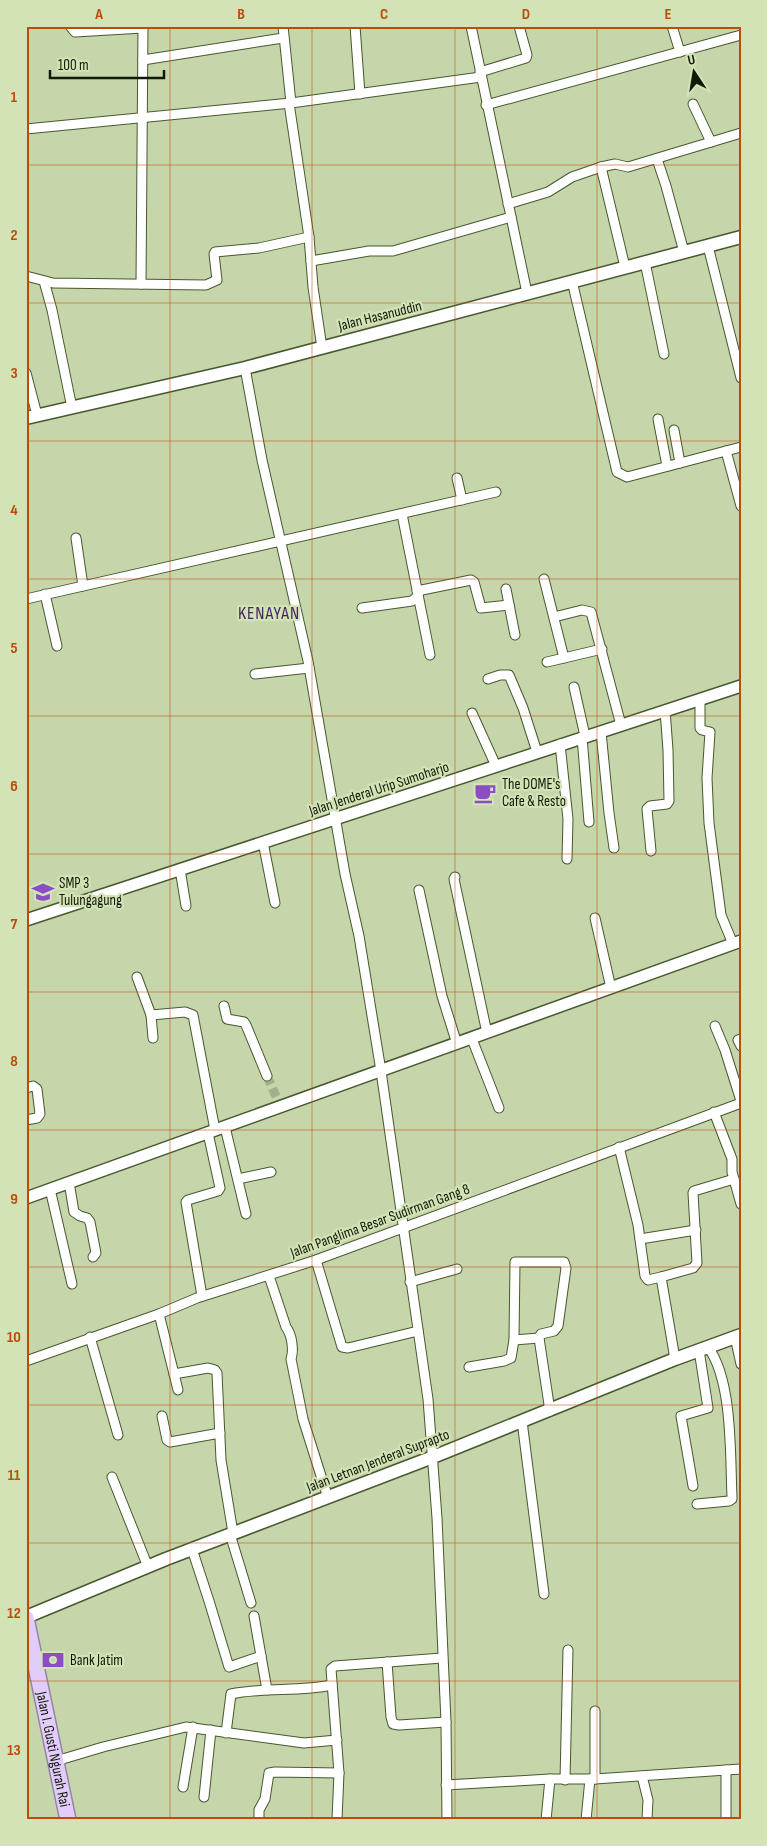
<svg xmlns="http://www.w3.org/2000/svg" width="767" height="1846" font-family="'Sofia Sans Condensed',sans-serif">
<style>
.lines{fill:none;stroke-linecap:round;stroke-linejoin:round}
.minor-tunnel{stroke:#a1b08a;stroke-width:9;stroke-dasharray:9 4.5;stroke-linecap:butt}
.minor-casing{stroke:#495730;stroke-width:11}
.tertiary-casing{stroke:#495730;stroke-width:14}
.secondary-casing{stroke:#495730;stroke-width:15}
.trunk-casing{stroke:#9485a5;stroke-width:18}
.minor{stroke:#fff;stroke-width:9}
.tertiary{stroke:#fff;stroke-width:11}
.secondary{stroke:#fff;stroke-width:12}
.trunk{stroke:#e2ccfb;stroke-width:15}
.grid{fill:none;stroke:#bd4c0b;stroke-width:1;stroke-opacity:0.55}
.labels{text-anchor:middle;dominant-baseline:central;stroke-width:4.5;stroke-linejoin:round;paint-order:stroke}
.street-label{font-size:15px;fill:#131908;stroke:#d2e3b6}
.poi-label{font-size:15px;fill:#131908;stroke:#d2e3b6;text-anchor:start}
.quarter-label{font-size:18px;letter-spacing:1px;fill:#442760;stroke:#d2e3b6}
.neatline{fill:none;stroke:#bd4c0b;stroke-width:2}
.grid-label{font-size:16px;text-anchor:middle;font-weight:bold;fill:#bd4c0b}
</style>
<rect width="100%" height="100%" fill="#c5d6aa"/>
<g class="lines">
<!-- minor-tunnel -->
<path class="minor-tunnel" d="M 267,1076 L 279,1103"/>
<!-- minor casing -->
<g class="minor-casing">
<g id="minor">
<path d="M 70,26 L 75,32 L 143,28"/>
<path d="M 283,26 L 291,103"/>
<path d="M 355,26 L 360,94"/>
<path d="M 471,26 L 527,293"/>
<path d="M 672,26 L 680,52"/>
<path d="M 143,60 L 283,38"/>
<path d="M 480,72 L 526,58 L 527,55 L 519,26"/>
<path d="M 289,103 L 309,237 L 313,287 L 322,348"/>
<path d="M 693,104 L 711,142"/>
<path d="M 486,105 L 741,35"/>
<path d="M 26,129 L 291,103 L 481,77"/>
<path d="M 657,159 L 666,186 L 684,252"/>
<path d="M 601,167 L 625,267"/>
<path d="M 508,204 L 548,192 L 572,177 L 601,167 L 615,164 L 628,167 L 741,133"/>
<path d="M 708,246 L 741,378"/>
<path d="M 311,261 L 369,251 L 393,251 L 511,217"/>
<path d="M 645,262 L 664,354"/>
<path d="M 26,276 L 53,283 L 206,285 L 217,280 L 214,254 L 215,252 L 259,248 L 309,237"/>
<path d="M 44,281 L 52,310 L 72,408"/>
<path d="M 572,281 L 617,472 L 627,477 L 741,447"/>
<path d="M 141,284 L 143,26"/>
<path d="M 245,368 L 262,460 L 308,661 L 345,874 L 359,936 L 381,1071 L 428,1399 L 437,1518 L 446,1722 L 447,1820"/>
<path d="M 26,373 L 37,415"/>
<path d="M 658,419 L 667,466"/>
<path d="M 674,430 L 680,463"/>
<path d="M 726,451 L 741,506"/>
<path d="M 457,478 L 462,500"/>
<path d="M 402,514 L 430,655"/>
<path d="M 76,538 L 83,586"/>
<path d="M 544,579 L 564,658"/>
<path d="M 506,589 L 515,635"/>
<path d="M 417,591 L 471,580 L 474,582 L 481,608 L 509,605"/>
<path d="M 45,594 L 57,646"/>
<path d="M 26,599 L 496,492"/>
<path d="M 362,608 L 412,601 L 418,596"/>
<path d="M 554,617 L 582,610 L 591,612 L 621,725"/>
<path d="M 547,662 L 602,649"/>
<path d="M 255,674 L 309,668"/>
<path d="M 488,679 L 500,675 L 509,675 L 523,708 L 537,752"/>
<path d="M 574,687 L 585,736"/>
<path d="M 700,699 L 700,728 L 702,730 L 710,732 L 707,778 L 709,823 L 721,915 L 733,944"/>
<path d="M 472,713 L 496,766"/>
<path d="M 601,732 L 609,813 L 614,848"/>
<path d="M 582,737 L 589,822"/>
<path d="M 560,744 L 568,819 L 567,859"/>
<path d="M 263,842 L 275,903"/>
<path d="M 651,851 L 647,809 L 650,806 L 667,804 L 669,801 L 668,750 L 665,710"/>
<path d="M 180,869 L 186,906"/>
<path d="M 455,877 L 454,879 L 487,1033"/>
<path d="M 419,890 L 442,996 L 457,1044"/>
<path d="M 595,918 L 611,988"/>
<path d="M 137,977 L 151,1015 L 185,1012 L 193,1015 L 215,1130"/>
<path d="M 224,1006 L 227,1019 L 244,1022 L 246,1025 L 267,1076"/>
<path d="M 151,1015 L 153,1038"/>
<path d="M 715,1026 L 725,1050 L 741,1101"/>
<path d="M 472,1039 L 499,1108"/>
<path d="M 741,1039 L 738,1040 L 741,1046"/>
<path d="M 26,1088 L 33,1086 L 37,1089 L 40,1114 L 37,1118 L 26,1120"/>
<path d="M 714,1112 L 732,1159 L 732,1172 L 741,1204"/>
<path d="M 225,1127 L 246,1214"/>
<path d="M 619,1147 L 638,1225 L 645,1276 L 648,1280 L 661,1277 L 675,1359"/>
<path d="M 238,1179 L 271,1172"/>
<path d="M 69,1182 L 74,1212 L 80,1216 L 87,1218 L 90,1222 L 96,1253 L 93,1257"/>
<path d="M 50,1189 L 72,1284"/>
<path d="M 640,1239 L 696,1230"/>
<path d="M 316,1260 L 342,1347 L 348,1348 L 418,1331"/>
<path d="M 269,1276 L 286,1327 C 292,1335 294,1350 291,1359 L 303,1419 L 328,1498"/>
<path d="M 661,1277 L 693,1268 L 697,1263 L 693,1193 L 694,1191 L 734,1179"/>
<path d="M 410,1282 L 457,1269"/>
<path d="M 202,1296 L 186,1202 L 188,1200 L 218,1191 L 220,1188 L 208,1133"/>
<path d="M 159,1314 L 178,1390"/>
<path d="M 90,1337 L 118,1435"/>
<path d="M 735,1337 L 741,1364"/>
<path d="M 514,1340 L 539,1338"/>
<path d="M 26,1361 L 159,1314 L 197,1298 L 316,1260 L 741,1103"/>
<path d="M 469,1367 L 504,1361 L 511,1358 L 514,1340 L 515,1262 L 564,1262 L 566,1268 L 558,1326 L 554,1331 L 541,1334 L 539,1338 L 550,1411"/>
<path d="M 174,1374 L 208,1368 L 215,1370 L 217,1373 L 221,1460 L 233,1533"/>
<path d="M 162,1416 L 167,1440 L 170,1442 L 220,1433"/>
<path d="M 522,1421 L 544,1594"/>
<path d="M 112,1477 L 148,1567"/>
<path d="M 693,1486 L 681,1416 L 708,1408 L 699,1350"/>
<path d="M 697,1504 L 729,1501 L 732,1499 L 732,1497 C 730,1455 733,1381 708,1347"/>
<path d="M 230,1534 L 251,1603"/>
<path d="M 192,1549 L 209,1601 L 229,1667 L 261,1656"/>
<path d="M 254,1616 L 267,1690"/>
<path d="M 387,1662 L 391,1717 L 393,1724 L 399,1725 L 446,1722"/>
<path d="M 226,1733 L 231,1694 C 265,1687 299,1692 332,1685"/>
<path d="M 56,1761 L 103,1747 L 186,1727 L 304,1743 L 337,1740"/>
<path d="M 642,1776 L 648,1800 L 647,1820"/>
<path d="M 595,1779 L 595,1711"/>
<path d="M 565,1780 L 568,1650"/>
<path d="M 446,1785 L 550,1779 L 595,1779 L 741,1769"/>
<path d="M 183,1787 L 193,1727"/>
<path d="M 204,1797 L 211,1730"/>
<path d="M 259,1820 L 259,1810 L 265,1799 L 269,1773 L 275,1772 L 339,1773"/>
<path d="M 337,1820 L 339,1773 L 331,1669 L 335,1666 L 442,1658"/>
<path d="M 546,1820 L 550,1779"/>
<path d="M 586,1820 L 590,1779"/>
<path d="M 726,1820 L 726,1770"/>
</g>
</g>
<!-- tertiary casing -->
<g class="tertiary-casing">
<g id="tertiary">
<path d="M 26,920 L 741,686"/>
<path d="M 26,1198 L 741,941"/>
</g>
</g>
<!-- secondary casing -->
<g class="secondary-casing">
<g id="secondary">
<path d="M 26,418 L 245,368 L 741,237"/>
<path d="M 26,1617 L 166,1559 L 433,1457 L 675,1359 L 741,1335"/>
</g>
</g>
<!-- trunk casing -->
<g class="trunk-casing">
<g id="trunk">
<path id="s1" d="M 26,1618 L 68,1820"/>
</g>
</g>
<!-- minor -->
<use href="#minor" class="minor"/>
<!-- tertiary -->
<use href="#tertiary" class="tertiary"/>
<!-- secondary -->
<use href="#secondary" class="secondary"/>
<!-- trunk -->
<use href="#trunk" class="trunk"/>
</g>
<!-- grid -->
<path class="grid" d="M 170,26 L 170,1820M 312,26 L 312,1820M 455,26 L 455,1820M 597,26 L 597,1820M 26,165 L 741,165M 26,303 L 741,303M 26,441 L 741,441M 26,579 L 741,579M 26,716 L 741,716M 26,854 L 741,854M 26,992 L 741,992M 26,1130 L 741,1130M 26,1267 L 741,1267M 26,1405 L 741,1405M 26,1543 L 741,1543M 26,1681 L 741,1681"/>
<!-- icons -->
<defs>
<g id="cafe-bare" transform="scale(1.725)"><path d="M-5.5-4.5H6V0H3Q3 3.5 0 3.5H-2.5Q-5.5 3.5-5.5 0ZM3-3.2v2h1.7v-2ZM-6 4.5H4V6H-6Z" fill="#8a4dc3" stroke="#d2e3b6" stroke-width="2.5" paint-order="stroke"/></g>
<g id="school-bare" transform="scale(1.725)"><path d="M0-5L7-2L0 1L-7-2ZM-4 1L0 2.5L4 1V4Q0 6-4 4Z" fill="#8a4dc3" stroke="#d2e3b6" stroke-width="2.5" paint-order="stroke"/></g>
<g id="bank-bare" transform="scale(1.725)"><path d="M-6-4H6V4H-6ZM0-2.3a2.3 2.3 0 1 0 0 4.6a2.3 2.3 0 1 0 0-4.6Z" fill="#8a4dc3" stroke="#d2e3b6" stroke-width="2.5" paint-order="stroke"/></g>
</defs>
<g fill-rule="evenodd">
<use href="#cafe-bare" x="485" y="793"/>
<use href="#school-bare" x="43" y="892"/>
<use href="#bank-bare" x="53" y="1660"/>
</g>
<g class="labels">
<!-- street labels -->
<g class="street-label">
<text transform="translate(380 316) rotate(-14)">Jalan Hasanuddin</text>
<text transform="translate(379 789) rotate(-18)">Jalan Jenderal Urip Sumoharjo</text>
<text transform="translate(380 1221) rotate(-20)">Jalan Panglima Besar Sudirman Gang 8</text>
<text transform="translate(378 1461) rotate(-21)">Jalan Letnan Jenderal Suprapto</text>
<text stroke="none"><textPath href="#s1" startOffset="134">Jalan I. Gusti Ngurah Rai</textPath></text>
</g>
<!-- poi labels -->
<g class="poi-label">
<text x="502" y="784">The DOME's<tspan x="502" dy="17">Cafe &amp; Resto</tspan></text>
<text x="59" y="883">SMP 3<tspan x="59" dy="17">Tulungagung</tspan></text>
<text x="70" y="1660">Bank Jatim</text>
</g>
<!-- quarter labels -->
<g class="quarter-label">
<text x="269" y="613">KENAYAN</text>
</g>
</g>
<!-- border -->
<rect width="767" height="1846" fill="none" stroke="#d2e3b6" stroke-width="55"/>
<!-- north arrow -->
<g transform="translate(694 72) rotate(348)" stroke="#d2e3b6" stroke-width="4" paint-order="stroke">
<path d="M0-4L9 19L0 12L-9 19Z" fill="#131908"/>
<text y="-8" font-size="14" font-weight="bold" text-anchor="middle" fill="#131908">U</text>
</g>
<!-- scale -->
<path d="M50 70v8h114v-8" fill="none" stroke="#131908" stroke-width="2.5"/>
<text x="58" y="70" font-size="15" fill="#131908" stroke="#d2e3b6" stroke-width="4" paint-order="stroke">100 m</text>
<rect x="28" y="28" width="712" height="1790" class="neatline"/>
<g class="grid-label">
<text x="99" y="19">A</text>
<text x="241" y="19">B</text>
<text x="384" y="19">C</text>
<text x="526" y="19">D</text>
<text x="668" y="19">E</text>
<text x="14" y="102">1</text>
<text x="14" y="240">2</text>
<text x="14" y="378">3</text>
<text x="14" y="515">4</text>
<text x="14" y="653">5</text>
<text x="14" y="791">6</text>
<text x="14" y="929">7</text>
<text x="14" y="1066">8</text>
<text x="14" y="1204">9</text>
<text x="14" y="1342">10</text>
<text x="14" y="1480">11</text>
<text x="14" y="1618">12</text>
<text x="14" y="1755">13</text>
</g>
</svg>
